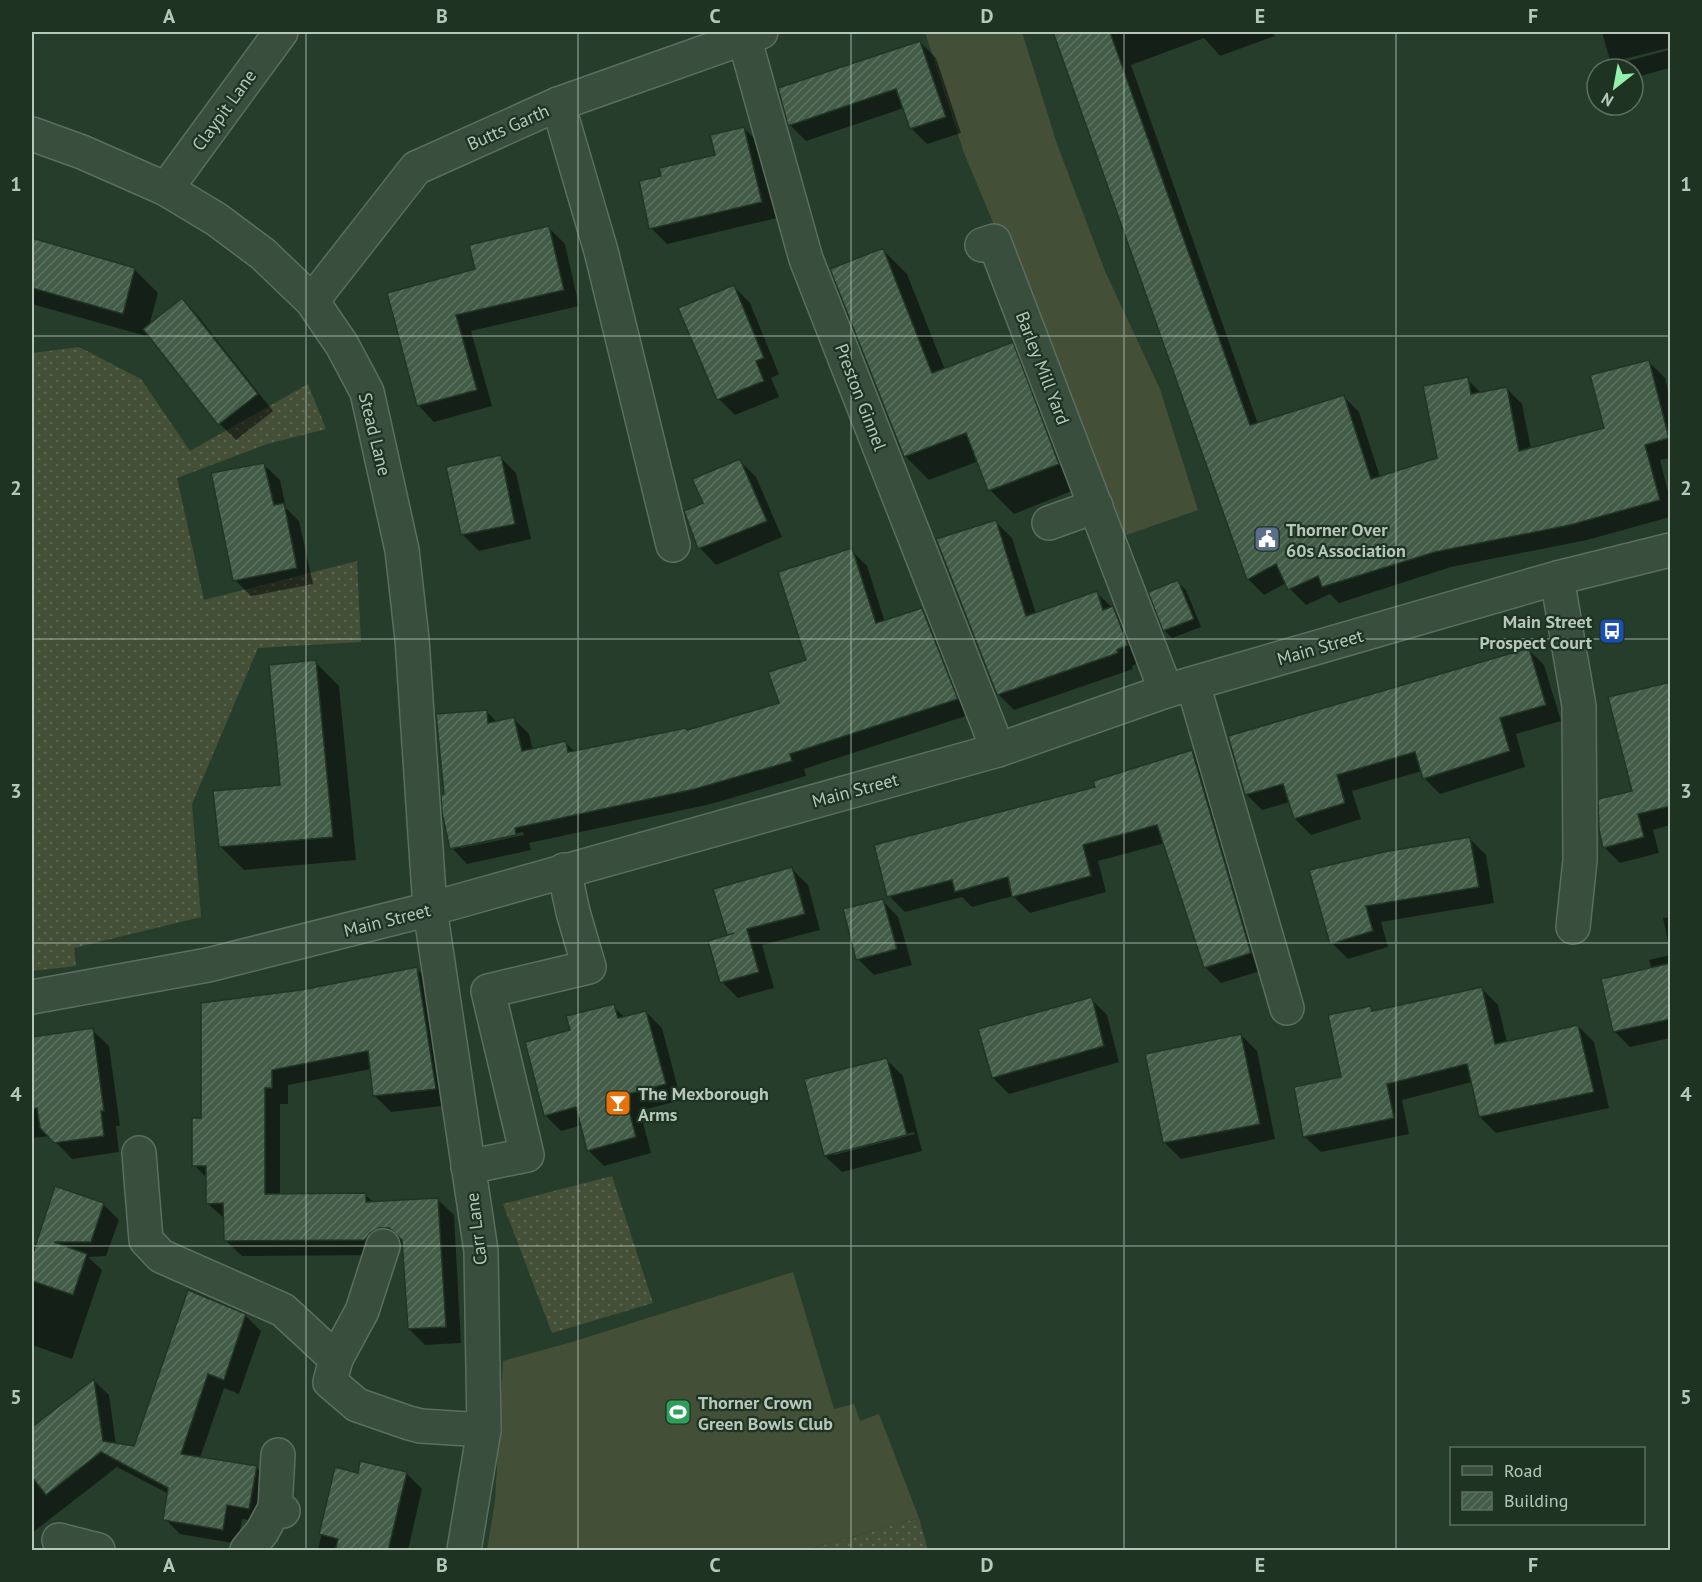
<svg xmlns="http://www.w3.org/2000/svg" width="1702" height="1582" font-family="'PT Sans',sans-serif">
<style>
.grass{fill:url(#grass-dots)}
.garden{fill:#434f37}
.shadow{fill:#0007;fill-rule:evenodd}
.building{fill:url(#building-hatch);stroke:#213525;stroke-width:1.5}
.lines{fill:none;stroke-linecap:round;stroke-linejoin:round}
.minor-casing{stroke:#5b6e5f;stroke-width:36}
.minor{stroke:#3a4e3e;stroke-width:33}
.grid{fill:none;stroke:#b7c8bb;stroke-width:1.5;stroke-opacity:0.55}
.labels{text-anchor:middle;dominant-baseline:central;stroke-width:4.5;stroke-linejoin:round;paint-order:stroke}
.street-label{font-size:18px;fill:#b7c8bb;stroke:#1f3323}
.poi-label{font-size:18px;font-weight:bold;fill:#b7c8bb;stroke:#1f3323;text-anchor:start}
.neatline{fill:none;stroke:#b7c8bb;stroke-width:2}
.grid-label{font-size:20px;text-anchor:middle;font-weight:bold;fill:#b7c8bb}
</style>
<defs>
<pattern id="grass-dots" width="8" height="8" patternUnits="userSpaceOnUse" patternTransform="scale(1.5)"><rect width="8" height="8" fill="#434f37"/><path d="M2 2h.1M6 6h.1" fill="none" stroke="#5c6752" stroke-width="1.8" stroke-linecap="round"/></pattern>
<pattern id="building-hatch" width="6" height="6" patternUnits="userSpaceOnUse" patternTransform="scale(1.5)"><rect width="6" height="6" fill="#435c48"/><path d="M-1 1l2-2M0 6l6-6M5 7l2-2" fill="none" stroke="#5c7260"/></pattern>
</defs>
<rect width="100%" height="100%" fill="#273d2b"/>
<!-- grass -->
<g class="grass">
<path d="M 79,347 L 141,379 L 190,451 L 308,384 L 326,429 L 267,444 L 177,478 L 204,600 L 357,561 L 361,642 L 258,648 L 192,804 L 201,917 L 74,948 L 76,966 L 32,971 L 32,353 Z"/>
<path d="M 612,1176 L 653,1303 L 552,1333 L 503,1204 Z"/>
<path d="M 919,1518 L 928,1550 L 805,1550 Z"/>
</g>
<!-- garden -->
<g class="garden">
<path d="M 925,32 L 1022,32 L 1057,144 L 1105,271 L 1160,389 L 1198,510 L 1124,536 L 964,153 Z"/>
<path d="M 793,1272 L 834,1409 L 854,1404 L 860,1421 L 879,1414 L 919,1518 L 805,1550 L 487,1550 L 495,1501 L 503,1361 L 572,1342 Z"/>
</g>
<!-- shadow -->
<g class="shadow">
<path d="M 1055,32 L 1273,32 L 1275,36 L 1220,56 L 1204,38 L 1131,65 L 1258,424 L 1343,396 L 1359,412 L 1380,477 L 1439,459 L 1467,379 L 1482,394 L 1506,388 L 1522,404 L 1531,449 L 1606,429 L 1649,362 L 1665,378 L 1670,400 L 1670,458 L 1660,460 L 1670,500 L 1670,517 L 1587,540 L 1451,567 L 1339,603 L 1330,594 L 1306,605 L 1290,589 L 1286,583 L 1264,595 L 1248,579 L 1128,243 Z"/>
<path d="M 1602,32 L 1667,32 L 1670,46 L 1670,68 L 1633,78 L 1633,69 L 1616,69 L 1611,64 ZM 1668,48 L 1669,50 L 1620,63 L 1620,60 Z"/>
<path d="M 920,42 L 936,58 L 961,133 L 927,144 L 911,128 L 904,108 L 806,141 L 790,125 Z"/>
<path d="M 744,128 L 760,144 L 777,218 L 667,244 L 651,228 L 662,177 L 716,156 Z"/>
<path d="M 549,228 L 565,244 L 579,306 L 471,331 L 492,406 L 434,422 L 418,405 L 389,294 L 477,270 Z"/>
<path d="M 32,240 L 134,269 L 158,293 L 149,326 L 182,300 L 198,316 L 273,411 L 236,440 L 220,424 L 148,332 L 146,336 L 32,304 Z"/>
<path d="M 883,250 L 907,274 L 945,370 L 1012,344 L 1036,368 L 1082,487 L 1014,514 L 990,490 L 979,461 L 929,480 L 905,456 Z"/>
<path d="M 734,287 L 750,303 L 779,374 L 771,378 L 779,397 L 735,415 L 719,399 Z"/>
<path d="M 500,457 L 516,473 L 531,539 L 479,551 L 463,535 Z"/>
<path d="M 740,461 L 756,477 L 782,537 L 716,565 L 700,548 L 686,512 L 705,504 Z"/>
<path d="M 263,464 L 280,480 L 286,508 L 299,521 L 313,584 L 251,596 L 235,580 Z"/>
<path d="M 996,522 L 1012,538 L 1036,614 L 1096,592 L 1129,624 L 1143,661 L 1132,666 L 1133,669 L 1014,710 L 998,694 Z"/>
<path d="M 851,550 L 867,566 L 885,622 L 922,610 L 938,625 L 972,714 L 804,769 L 806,776 L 711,804 L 529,843 L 531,850 L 467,864 L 452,848 L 445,796 L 487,712 L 497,722 L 514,719 L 529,734 L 533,750 L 565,742 L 575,752 L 688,732 L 780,704 L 808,661 ZM 523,832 L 524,835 L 461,848 L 461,845 Z"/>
<path d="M 1178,582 L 1186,590 L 1201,627 L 1172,638 L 1165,631 L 1150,593 Z"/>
<path d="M 1528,649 L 1544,665 L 1561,721 L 1516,734 L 1525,767 L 1440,794 L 1424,778 L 1422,771 L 1352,791 L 1361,819 L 1311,835 L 1295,819 L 1290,802 L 1262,810 L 1246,794 Z"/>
<path d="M 315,662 L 339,686 L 356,860 L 244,870 L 220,846 L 282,786 Z"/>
<path d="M 1670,683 L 1670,825 L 1653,830 L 1659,853 L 1620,863 L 1604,847 L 1634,792 Z"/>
<path d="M 1192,751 L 1208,767 L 1267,969 L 1221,983 L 1205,967 L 1165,843 L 1098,861 L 1106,892 L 1030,913 L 1013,896 L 972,907 L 962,897 L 905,912 L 889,896 L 1097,788 Z"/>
<path d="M 1470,839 L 1486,855 L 1494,903 L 1381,922 L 1388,947 L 1348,959 L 1332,943 L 1310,871 Z"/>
<path d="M 792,869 L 808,885 L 820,930 L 762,945 L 774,988 L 738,998 L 722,982 L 730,936 L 728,934 Z"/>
<path d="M 882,900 L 898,917 L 912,965 L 874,975 L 858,959 Z"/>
<path d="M 1670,917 L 1670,951 L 1663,918 Z"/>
<path d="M 1670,955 L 1670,1038 L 1630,1047 L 1614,1031 L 1652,969 L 1649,960 Z"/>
<path d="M 417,969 L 433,985 L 451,1105 L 391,1112 L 375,1096 L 371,1069 L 288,1085 L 288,1104 L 280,1104 L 280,1195 L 366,1195 L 374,1203 L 437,1199 L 454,1215 L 461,1343 L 425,1345 L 409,1329 L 404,1244 L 396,1243 L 382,1255 L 242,1256 L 225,1240 L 225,1219 L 207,1203 L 207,1178 L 194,1165 L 202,1120 L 301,991 Z"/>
<path d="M 1482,989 L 1498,1005 L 1507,1043 L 1578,1026 L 1594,1042 L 1609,1108 L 1496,1133 L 1480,1117 L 1472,1082 L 1402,1100 L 1409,1134 L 1321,1152 L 1304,1136 L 1342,1078 L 1371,1008 L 1375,1012 Z"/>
<path d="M 1091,999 L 1107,1015 L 1119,1062 L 1009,1094 L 993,1078 Z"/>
<path d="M 613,1006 L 625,1018 L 646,1012 L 662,1028 L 681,1100 L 640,1111 L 651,1153 L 604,1166 L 588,1150 L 582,1125 L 561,1131 L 545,1115 L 572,1031 Z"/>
<path d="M 92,1030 L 109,1046 L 120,1126 L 116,1126 L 119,1152 L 72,1159 L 50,1136 L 32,1138 L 32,1038 Z"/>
<path d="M 1241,1035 L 1257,1051 L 1275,1139 L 1181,1159 L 1165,1143 Z"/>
<path d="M 887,1060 L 903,1076 L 922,1151 L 842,1172 L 825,1156 L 806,1080 ZM 914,1132 L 915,1134 L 834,1155 L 834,1152 Z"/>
<path d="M 56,1188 L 103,1204 L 119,1220 L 106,1256 L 88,1257 L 102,1270 L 72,1359 L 32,1345 L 32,1261 Z"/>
<path d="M 189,1292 L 246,1316 L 261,1331 L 239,1394 L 224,1388 L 200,1458 L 256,1467 L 271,1482 L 264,1523 L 242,1519 L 238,1544 L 180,1534 L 165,1519 L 169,1494 L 117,1467 L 32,1533 L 32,1429 L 94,1381 L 109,1395 L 116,1445 L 135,1448 Z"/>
<path d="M 336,1469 L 359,1475 L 406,1473 L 422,1489 L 408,1550 L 318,1550 Z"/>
</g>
<!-- building -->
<g class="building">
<path d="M 1053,32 L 1110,32 L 1250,425 L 1344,395 L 1371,479 L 1437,458 L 1423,386 L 1468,377 L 1471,394 L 1507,387 L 1519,451 L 1604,428 L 1590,375 L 1649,360 L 1669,438 L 1645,445 L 1660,500 L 1570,525 L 1435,552 L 1322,587 L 1318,576 L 1288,590 L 1276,564 L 1247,580 Z"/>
<path d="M 920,41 L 946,117 L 910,129 L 896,89 L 788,126 L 778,88 Z"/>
<path d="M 744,127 L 762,202 L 649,229 L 639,181 L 661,176 L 659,168 L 715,155 L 710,135 Z"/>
<path d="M 549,226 L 564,290 L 456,315 L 477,390 L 417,406 L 387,293 L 475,269 L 469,245 Z"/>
<path d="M 32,238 L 135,268 L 123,314 L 32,288 Z"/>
<path d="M 883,248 L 932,373 L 1013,342 L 1059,464 L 988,491 L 966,433 L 904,457 L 830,269 Z"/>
<path d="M 734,285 L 764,358 L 756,361 L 764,381 L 717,400 L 678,308 Z"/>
<path d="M 182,298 L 258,394 L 218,425 L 143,329 Z"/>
<path d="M 501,455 L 515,524 L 461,535 L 446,467 Z"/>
<path d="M 740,459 L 767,521 L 698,549 L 684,511 L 703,503 L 692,479 Z"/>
<path d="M 264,463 L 274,505 L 284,503 L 297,568 L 233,581 L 211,473 Z"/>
<path d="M 996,520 L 1026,616 L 1097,591 L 1103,610 L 1113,606 L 1128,645 L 1117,650 L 1118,653 L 997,695 L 936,539 Z"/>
<path d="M 852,548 L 876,623 L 922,608 L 958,699 L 790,754 L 792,761 L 695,789 L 515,828 L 516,835 L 450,849 L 442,813 L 441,795 L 444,794 L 436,714 L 487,710 L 488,723 L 514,717 L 522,751 L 566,741 L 568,752 L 686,728 L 687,730 L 779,703 L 768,672 L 806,660 L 778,572 Z"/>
<path d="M 1178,580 L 1194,619 L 1163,631 L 1148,592 Z"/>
<path d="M 1529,648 L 1546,705 L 1500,718 L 1510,751 L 1423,779 L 1415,752 L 1337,775 L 1345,803 L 1294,819 L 1283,784 L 1245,795 L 1228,736 Z"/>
<path d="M 316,660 L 333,837 L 219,847 L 213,791 L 280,785 L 269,665 Z"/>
<path d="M 1671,682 L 1671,806 L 1638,814 L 1644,837 L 1603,848 L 1599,830 L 1598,799 L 1632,791 L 1608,697 Z"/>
<path d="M 1192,750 L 1251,953 L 1204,968 L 1157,825 L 1083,845 L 1091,876 L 1012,897 L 1008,877 L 955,892 L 952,880 L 887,897 L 874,845 L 1095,787 L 1093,781 Z"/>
<path d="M 1470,837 L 1479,887 L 1366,906 L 1373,931 L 1330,944 L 1309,870 L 1384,852 Z"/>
<path d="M 792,867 L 805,914 L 747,929 L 759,972 L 720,983 L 708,941 L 734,933 L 727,935 L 713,889 Z"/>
<path d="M 883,899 L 897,949 L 856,960 L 843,909 Z"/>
<path d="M 1671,963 L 1671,1019 L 1613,1032 L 1601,979 Z"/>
<path d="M 417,967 L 436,1089 L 373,1096 L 368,1051 L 272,1070 L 272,1088 L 265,1088 L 265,1194 L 366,1193 L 366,1202 L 438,1198 L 446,1327 L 408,1329 L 402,1240 L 389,1228 L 379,1228 L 370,1233 L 365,1240 L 224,1241 L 223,1203 L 206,1204 L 206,1166 L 192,1166 L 192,1118 L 201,1118 L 201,1003 L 301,990 Z"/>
<path d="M 1482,987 L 1495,1044 L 1578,1025 L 1594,1092 L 1479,1117 L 1467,1064 L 1387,1084 L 1394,1118 L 1303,1137 L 1294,1087 L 1341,1077 L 1328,1015 L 1371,1006 L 1372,1011 Z"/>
<path d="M 1092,997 L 1104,1046 L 992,1078 L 978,1029 Z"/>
<path d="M 614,1004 L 618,1018 L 646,1011 L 666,1084 L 625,1095 L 636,1137 L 587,1151 L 576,1107 L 544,1116 L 525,1042 L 570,1030 L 566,1016 Z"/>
<path d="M 93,1028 L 104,1111 L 101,1111 L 104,1136 L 54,1143 L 40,1128 L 37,1108 L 32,1109 L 32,1037 Z"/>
<path d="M 1241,1034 L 1260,1124 L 1163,1143 L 1145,1054 Z"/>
<path d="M 887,1058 L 907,1135 L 824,1156 L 804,1079 Z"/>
<path d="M 55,1186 L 104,1203 L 91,1242 L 54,1242 L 87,1254 L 73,1295 L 32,1281 L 32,1256 Z"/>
<path d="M 188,1290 L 246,1314 L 224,1380 L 208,1374 L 181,1454 L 257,1466 L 249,1509 L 227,1505 L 223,1530 L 163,1520 L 168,1488 L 101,1452 L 46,1495 L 32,1477 L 32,1427 L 94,1379 L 103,1441 L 134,1446 Z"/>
<path d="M 360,1461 L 407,1472 L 388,1551 L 335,1551 L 338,1539 L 319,1534 L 335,1467 L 358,1473 Z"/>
</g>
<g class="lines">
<!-- minor casing -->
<g class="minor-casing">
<g id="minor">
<path d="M 744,37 L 806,259 L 998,750"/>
<path d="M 558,104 L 601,251 L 673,545"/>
<path d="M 32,134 L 82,152 L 166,189 L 216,219 L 263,254 L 312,301 L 342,345 L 367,392 L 402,550 L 412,639 L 430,909 L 481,1251 L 484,1430 L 464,1550"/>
<path d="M 166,189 L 281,32"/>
<path d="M 982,245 L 994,241 L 1166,691"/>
<path d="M 312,301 L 416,168 L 558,104 L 761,32"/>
<path d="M 1049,523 L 1096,506"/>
<path d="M 1557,578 L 1579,706 L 1580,860 L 1573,927"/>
<path d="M 1193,684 L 1287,1008"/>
<path d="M 32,997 L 208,965 L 430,909 L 998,750 L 1166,691 L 1557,578 L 1670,550"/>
<path d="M 139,1153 L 146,1240 L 161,1256 L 283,1310 L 336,1359 L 362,1311 L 383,1246"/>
<path d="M 468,1167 L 527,1155 L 488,991 L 589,967 L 573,912 L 564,870"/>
<path d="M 336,1359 L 330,1382 L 357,1405 L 409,1423 L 421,1426 L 484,1430"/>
<path d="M 278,1455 L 275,1508 L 283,1511"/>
<path d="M 59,1540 L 98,1550"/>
<path d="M 247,1550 L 262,1532 L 275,1508"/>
</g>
</g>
<!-- minor -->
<use href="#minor" class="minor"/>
</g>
<!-- grid -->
<path class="grid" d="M 306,32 L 306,1550M 578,32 L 578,1550M 851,32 L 851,1550M 1124,32 L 1124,1550M 1396,32 L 1396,1550M 32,336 L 1670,336M 32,639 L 1670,639M 32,943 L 1670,943M 32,1246 L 1670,1246"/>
<!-- icons -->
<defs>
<g id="civic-square" transform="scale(1.35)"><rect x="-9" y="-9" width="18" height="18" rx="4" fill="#5c6f8a" stroke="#1f3323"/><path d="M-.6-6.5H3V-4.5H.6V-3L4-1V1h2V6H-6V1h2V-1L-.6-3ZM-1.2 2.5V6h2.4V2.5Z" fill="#fff"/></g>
<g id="bus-square" transform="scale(1.35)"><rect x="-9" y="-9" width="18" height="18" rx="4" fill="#1a4fb4" stroke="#1f3323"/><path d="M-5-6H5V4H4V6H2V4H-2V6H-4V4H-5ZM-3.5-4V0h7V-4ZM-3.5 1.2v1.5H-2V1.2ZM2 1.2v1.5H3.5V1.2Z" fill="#fff"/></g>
<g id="bar-square" transform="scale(1.35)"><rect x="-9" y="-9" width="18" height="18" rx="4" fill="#e8710a" stroke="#1f3323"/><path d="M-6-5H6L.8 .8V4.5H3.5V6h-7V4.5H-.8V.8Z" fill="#fff"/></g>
<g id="stadium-square" transform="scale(1.35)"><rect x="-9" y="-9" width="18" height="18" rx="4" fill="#2e9e5b" stroke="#1f3323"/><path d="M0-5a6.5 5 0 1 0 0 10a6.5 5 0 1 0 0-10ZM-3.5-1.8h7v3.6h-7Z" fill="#fff"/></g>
</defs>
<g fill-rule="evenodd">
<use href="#civic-square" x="1267" y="539"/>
<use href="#bus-square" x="1612" y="631"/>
<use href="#bar-square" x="618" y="1103"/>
<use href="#stadium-square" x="678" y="1412"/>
</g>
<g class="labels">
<!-- street labels -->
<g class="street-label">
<text transform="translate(224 110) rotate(-54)">Claypit Lane</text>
<text transform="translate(508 127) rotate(-24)">Butts Garth</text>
<text transform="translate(1043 368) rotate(69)">Barley Mill Yard</text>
<text transform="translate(861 397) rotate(69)">Preston Ginnel</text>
<text transform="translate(375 434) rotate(76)">Stead Lane</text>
<text transform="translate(1320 647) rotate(-16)">Main Street</text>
<text transform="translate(855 790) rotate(-15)">Main Street</text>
<text transform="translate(387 920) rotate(-14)">Main Street</text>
<text transform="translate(476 1229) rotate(-97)">Carr Lane</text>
</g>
<!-- poi labels -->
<g class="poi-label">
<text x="1286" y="529">Thorner Over<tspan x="1286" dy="21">60s Association</tspan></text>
<text x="1592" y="621" text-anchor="end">Main Street<tspan x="1592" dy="21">Prospect Court</tspan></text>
<text x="638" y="1093">The Mexborough<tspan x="638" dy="21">Arms</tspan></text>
<text x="698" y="1402">Thorner Crown<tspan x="698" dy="21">Green Bowls Club</tspan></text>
</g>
</g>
<!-- border -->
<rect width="1702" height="1582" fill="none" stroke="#1f3323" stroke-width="66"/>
<!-- legend -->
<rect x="1450" y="1447" width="195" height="78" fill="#1f3323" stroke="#5c6f60" stroke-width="1.5"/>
<rect x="1462" y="1466" width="30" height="9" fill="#3a4e3e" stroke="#5c6f60" stroke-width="1.5"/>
<text x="1504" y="1477" font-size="18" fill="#b7c8bb">Road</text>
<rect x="1462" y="1492" width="30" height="18" fill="url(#building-hatch)" stroke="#5c6f60" stroke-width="1.5"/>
<text x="1504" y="1507" font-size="18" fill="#b7c8bb">Building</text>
<!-- north arrow -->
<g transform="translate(1615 87) rotate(211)"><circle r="28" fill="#1f3323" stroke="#5c6f60" stroke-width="1.5"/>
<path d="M0-4.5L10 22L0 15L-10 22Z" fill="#93f1a9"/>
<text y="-9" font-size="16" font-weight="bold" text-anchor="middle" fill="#b7c8bb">N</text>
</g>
<rect x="33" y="33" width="1636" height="1516" class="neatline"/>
<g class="grid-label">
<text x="169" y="23">A</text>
<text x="442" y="23">B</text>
<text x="715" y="23">C</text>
<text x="987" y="23">D</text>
<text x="1260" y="23">E</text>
<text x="1533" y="23">F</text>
<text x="16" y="191">1</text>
<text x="1686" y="191">1</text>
<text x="16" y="495">2</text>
<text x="1686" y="495">2</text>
<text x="16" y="798">3</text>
<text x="1686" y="798">3</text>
<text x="16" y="1101">4</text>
<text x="1686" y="1101">4</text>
<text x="16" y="1404">5</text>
<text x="1686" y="1404">5</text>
<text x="169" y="1572">A</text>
<text x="442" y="1572">B</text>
<text x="715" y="1572">C</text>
<text x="987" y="1572">D</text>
<text x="1260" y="1572">E</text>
<text x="1533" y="1572">F</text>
</g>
</svg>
